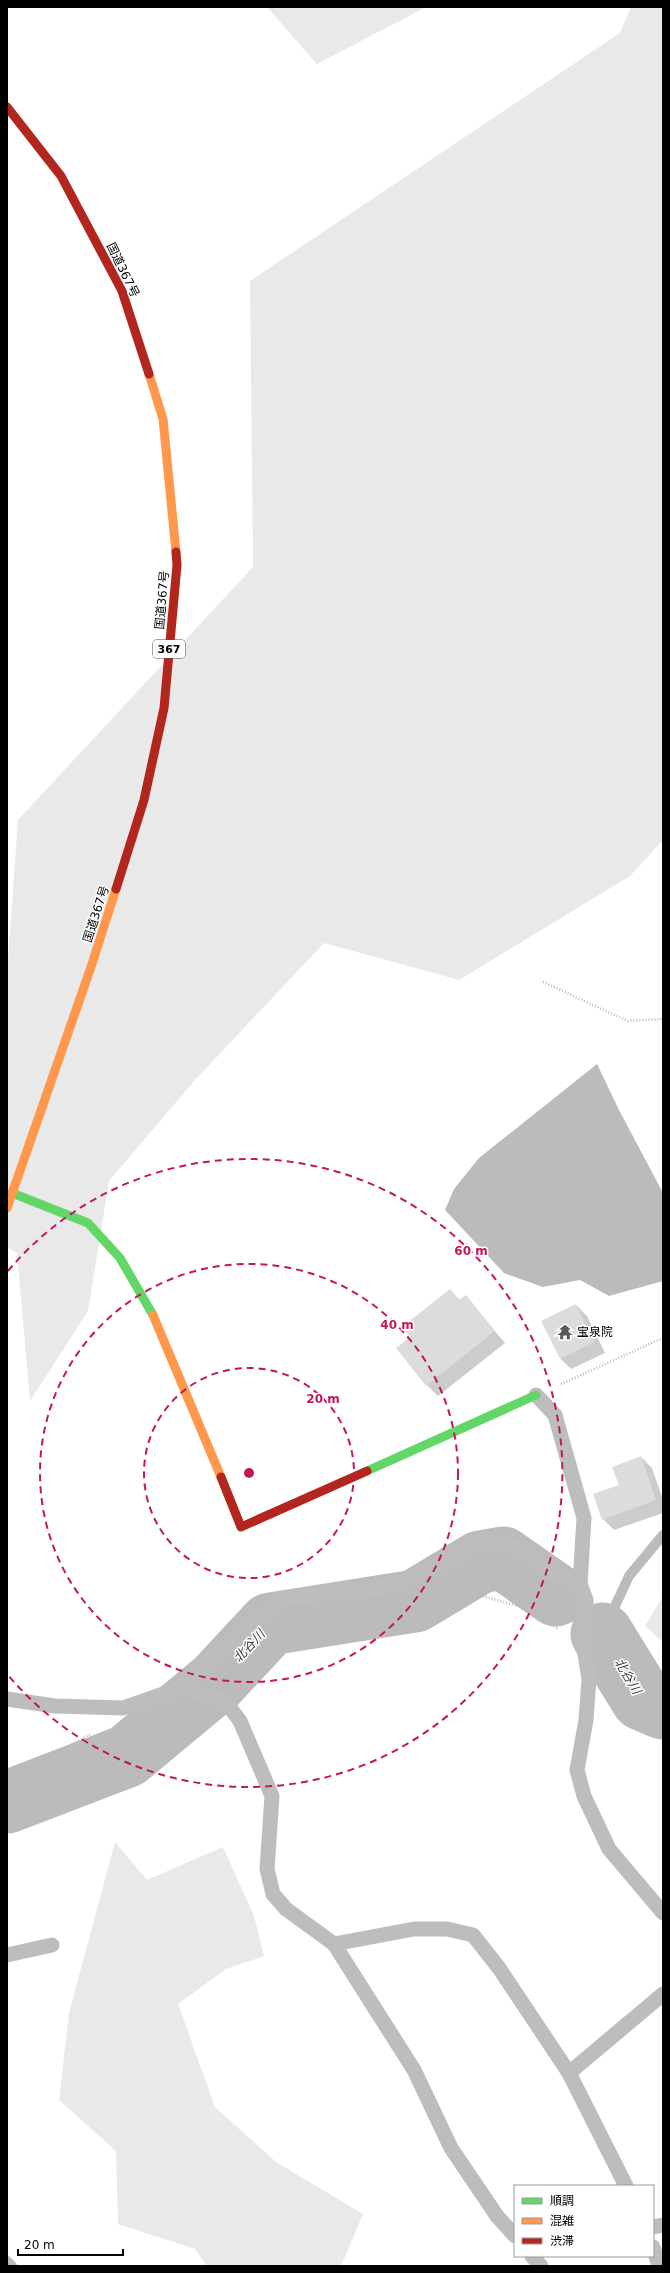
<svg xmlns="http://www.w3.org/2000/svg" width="670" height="2273" font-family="'DejaVu Sans','Noto Sans JP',sans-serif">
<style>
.green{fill:#e9e9e9}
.water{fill:#bbb}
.shadow{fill:#0003}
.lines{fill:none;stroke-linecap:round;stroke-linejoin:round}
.stream{stroke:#bbb;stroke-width:10}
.river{stroke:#bbb;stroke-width:63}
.building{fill:#dcdcdc}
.path{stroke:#b8b8b8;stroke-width:2.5;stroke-dasharray:1 2;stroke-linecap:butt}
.lane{stroke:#bdbdbd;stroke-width:15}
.fast{stroke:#63d668;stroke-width:9}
.slow{stroke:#ff974d;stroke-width:9}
.jam{stroke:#b3261e;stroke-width:9}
.ring{fill:none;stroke:#c2185b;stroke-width:2;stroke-dasharray:7 5}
.labels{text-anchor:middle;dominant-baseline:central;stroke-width:3;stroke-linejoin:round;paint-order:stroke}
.shield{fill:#fff;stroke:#4c4c4c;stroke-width:1}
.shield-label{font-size:11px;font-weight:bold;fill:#000}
.street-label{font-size:12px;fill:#000;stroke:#fff}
.poi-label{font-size:12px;fill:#000;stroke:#fff;text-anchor:start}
.water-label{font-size:13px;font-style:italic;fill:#3f3f3f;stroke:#fff}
.centre{fill:#c2185b;stroke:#fff;stroke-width:2}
.ring-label{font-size:12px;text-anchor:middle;font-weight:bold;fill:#c2185b;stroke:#fff;stroke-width:3;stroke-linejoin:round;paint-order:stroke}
</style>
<rect width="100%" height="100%" fill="#fff"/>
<!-- green -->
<g class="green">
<path d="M 267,7 L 426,7 L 317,64 Z"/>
<path d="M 631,7 L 663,7 L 663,840 L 630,876 L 459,980 L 324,943 L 194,1081 L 109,1181 L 88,1311 L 30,1401 L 17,1253 L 7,1247 L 7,973 L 18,820 L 253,567 L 250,281 L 620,33 Z"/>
<path d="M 663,1596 L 663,1642 L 645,1626 Z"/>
<path d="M 115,1842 L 147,1880 L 223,1847 L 254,1916 L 264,1956 L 226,1969 L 178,2004 L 215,2107 L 276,2162 L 363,2214 L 341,2266 L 207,2266 L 195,2249 L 118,2224 L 116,2151 L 59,2100 L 69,2013 Z"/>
</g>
<!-- water -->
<path class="water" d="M 597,1064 L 619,1110 L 663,1193 L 663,1281 L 609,1296 L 580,1280 L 543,1287 L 504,1273 L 445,1210 L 454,1189 L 479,1158 Z"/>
<!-- shadow -->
<g class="shadow">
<path d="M 450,1290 L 460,1300 L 465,1296 L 505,1343 L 438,1396 L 427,1385 L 412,1337 Z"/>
<path d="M 576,1305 L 587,1316 L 605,1353 L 571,1369 L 560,1358 Z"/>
<path d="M 641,1457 L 652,1468 L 663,1500 L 663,1513 L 614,1530 L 603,1519 L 620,1485 Z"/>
</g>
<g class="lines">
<!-- stream -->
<g class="stream">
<path d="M 602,1634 L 629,1576 L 663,1535"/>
<path d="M 7,2261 L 12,2266"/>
</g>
<!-- river -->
<g class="river">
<path d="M 602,1634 L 642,1699 L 663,1708"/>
<path d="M 7,1802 L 127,1756 L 217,1681 L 270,1624 L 415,1601 L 480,1562 L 503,1558 L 556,1595"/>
</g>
</g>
<!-- building -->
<g class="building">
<path d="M 450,1289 L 459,1300 L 466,1295 L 495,1331 L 426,1386 L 396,1348 L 410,1337 L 402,1327 Z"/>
<path d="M 576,1304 L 594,1342 L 560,1359 L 541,1321 Z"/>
<path d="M 641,1456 L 656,1500 L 602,1520 L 593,1494 L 619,1485 L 612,1467 Z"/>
</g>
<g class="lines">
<!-- path -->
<g class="path">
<path d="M 543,982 L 628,1021 L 663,1019"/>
<path d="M 561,1384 L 663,1338"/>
<path d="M 240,1681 L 256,1659 L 307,1641 L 340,1640 L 399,1624 L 482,1596 L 529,1609 L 558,1629"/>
<path d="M 7,1779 L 91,1734"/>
</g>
<!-- lane -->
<g class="lane">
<path d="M 536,1395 L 555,1415 L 584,1518 L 580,1584"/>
<path d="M 180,1688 L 225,1701 L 240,1721 L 272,1796 L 267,1869 L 273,1894 L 286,1909 L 334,1944 L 414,2070 L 451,2148 L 497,2216 L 515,2236"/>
<path d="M 7,1699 L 55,1706 L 123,1708 L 180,1688 L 259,1617 L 286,1598 L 380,1588 L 433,1569 L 481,1542 L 498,1542 L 518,1547 L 551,1572 L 580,1584 L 586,1600 L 584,1648 L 589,1679 L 586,1720 L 577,1770 L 584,1796 L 609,1849 L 663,1913"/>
<path d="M 334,1944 L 414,1929 L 447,1929 L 473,1935 L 499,1968 L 569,2073 L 626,2186"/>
<path d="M 7,1955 L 52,1945"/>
<path d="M 569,2073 L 663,1994"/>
<path d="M 653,2227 L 663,2225"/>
<path d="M 653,2247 L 659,2266"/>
<path d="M 532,2256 L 541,2266"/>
</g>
<!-- fast -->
<g class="fast">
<path d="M 12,1193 L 88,1223 L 120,1258 L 153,1315"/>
<path d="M 367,1471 L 536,1395"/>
</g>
<!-- slow -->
<g class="slow">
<path d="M 149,374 L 163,419 L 176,552"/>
<path d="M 7,1208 L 91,967 L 116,889"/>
<path d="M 153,1315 L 221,1477"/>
</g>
<!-- jam -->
<g class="jam">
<path d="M 7,107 L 61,176 L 122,291 L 149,374"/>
<path d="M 116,889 L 144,800 L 164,708 L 177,565 L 176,552"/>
<path d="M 221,1477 L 241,1527 L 367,1471"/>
</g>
</g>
<!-- distance rings -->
<g class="ring">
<circle cx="249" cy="1473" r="105"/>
<circle cx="249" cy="1473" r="209"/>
<path d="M8 1271A314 314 0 1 1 8 1675"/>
</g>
<!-- icons -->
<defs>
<g id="temple-bare" transform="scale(1.2)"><path d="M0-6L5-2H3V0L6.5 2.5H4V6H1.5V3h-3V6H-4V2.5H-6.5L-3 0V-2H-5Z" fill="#595959" stroke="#fff" stroke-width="2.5" paint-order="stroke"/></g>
</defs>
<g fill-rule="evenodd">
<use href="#temple-bare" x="565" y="1332"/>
</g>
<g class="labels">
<!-- shield labels -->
<rect class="shield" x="153" y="640" width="32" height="18" rx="3"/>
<g class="shield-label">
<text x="169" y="649">367</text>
</g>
<!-- street labels -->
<g class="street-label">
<text transform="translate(123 270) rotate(64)">国道367号</text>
<text transform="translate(162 600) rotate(-85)">国道367号</text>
<text transform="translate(96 914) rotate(-72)">国道367号</text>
</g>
<!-- poi labels -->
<g class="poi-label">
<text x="577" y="1332">宝泉院</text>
</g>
<!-- water labels -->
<g class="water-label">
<text transform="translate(249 1646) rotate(-47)">北谷川</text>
<text transform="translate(628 1676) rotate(59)">北谷川</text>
</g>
</g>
<circle cx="249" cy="1473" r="6" class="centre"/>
<g class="ring-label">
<text x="471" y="1255">60 m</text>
<text x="397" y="1329">40 m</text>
<text x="323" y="1403">20 m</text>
</g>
<!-- border -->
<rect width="670" height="2273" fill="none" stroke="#000000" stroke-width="16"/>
<!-- legend -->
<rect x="514" y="2185" width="140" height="72" fill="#ffffff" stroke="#999999"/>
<rect x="522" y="2198" width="20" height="6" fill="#63d668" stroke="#999999"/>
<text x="550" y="2205" font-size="12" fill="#000000">順調</text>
<rect x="522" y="2218" width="20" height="6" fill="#ff974d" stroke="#999999"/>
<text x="550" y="2225" font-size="12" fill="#000000">混雑</text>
<rect x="522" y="2238" width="20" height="6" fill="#b3261e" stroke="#999999"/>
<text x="550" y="2245" font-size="12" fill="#000000">渋滞</text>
<!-- scale -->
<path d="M18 2249v6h105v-6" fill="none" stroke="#000000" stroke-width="2"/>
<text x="24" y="2249" font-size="12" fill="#000000" stroke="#ffffff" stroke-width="3" paint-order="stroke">20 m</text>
</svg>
